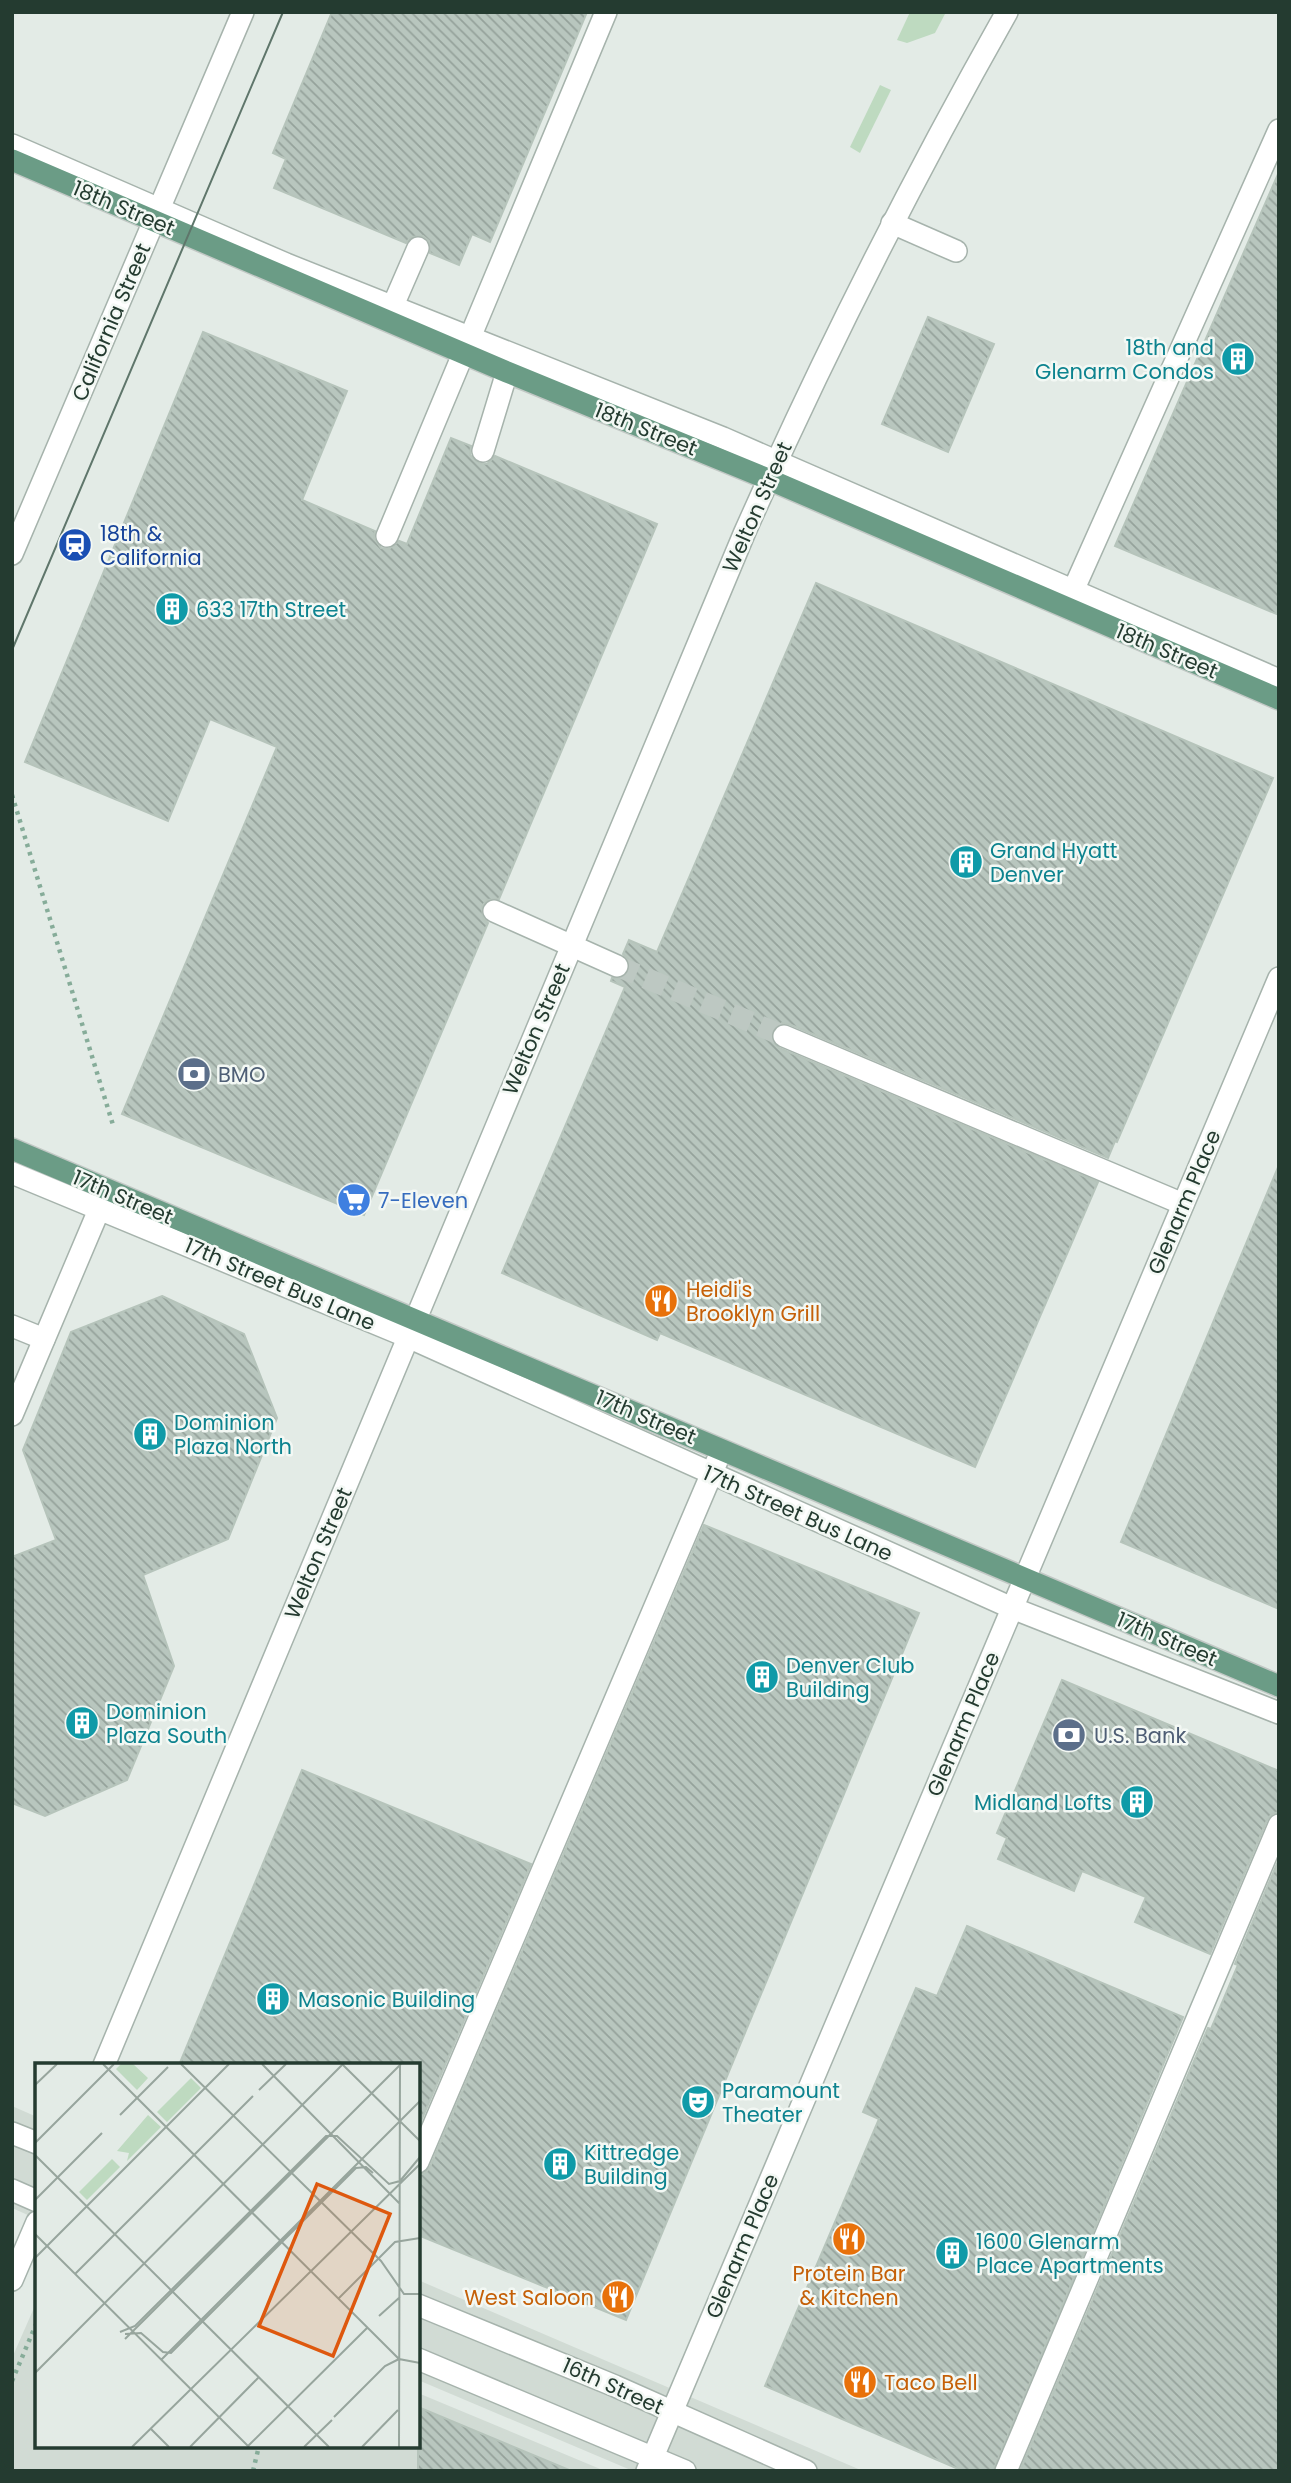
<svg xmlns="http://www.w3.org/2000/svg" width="1291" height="2483" font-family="Poppins,sans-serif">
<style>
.built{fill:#d1dbd4}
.grass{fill:#bedac0}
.building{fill:url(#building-back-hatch);stroke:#b6c4bb;stroke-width:2}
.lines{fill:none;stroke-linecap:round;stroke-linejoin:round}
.minor-tunnel{stroke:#bdc8c2;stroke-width:21;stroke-dasharray:21 10;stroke-linecap:butt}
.minor-casing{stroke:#a6b3ac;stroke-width:24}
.major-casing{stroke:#c2c8c5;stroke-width:24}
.path{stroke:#86ac99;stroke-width:4.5;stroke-dasharray:3.5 5;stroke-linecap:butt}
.minor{stroke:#fff;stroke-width:21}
.major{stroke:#6b9c86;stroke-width:21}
.tram{stroke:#5f766b;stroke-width:2}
.labels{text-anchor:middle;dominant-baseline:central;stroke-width:5;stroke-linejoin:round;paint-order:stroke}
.street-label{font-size:21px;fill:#243b30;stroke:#f3f8f4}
.culture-label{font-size:21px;fill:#0d838f;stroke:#f3f8f4;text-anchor:start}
.transit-label{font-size:21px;fill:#164399;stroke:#f3f8f4;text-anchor:start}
.service-label{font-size:21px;fill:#4e5e75;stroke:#f3f8f4;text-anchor:start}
.shop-label{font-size:21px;fill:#366cbe;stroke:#f3f8f4;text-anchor:start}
.food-label{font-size:21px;fill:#c56008;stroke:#f3f8f4;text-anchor:start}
.inset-road{fill:none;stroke:#97a59d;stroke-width:2}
.view{fill:#de580e;fill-opacity:0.15;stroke:#de580e;stroke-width:3.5}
.inset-edge{fill:none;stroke:#243b30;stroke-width:3.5}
</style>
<defs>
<pattern id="building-back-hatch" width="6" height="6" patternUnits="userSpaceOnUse" patternTransform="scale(1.75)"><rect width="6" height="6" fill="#b8c6be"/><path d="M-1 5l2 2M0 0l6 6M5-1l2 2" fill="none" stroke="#95a29b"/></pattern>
</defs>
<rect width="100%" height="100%" fill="#e3ebe6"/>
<!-- built -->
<g class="built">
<path d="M 12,2106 L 37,2117 L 37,2219 L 12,2208 Z"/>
<path d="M 418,2280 L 863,2471 L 633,2471 L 418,2380 Z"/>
<path d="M 37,2301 L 37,2446 L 418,2446 L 418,2393 L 605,2471 L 12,2471 L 12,2358 Z"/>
</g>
<!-- grass -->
<g class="grass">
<path d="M 910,12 L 946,12 L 935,33 L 907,43 L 897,40 Z"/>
<path d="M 880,85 L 891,90 L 860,153 L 850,147 Z"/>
</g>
<!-- building -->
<g class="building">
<path d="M 332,12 L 587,12 L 490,242 L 472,234 L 459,265 L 430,253 L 429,241 L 423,236 L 411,237 L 406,243 L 274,188 L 286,159 L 273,153 Z"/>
<path d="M 1279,172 L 1279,615 L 1115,546 Z"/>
<path d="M 928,317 L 994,344 L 948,452 L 882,424 Z"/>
<path d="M 203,332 L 347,391 L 302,500 L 375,531 L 374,538 L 381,548 L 389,549 L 399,541 L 407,544 L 451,438 L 471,446 L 470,455 L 479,463 L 487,464 L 495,456 L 657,524 L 499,899 L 487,900 L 482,906 L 483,918 L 488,923 L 364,1215 L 122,1114 L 277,747 L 210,719 L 168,821 L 25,762 Z"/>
<path d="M 816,583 L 1273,778 L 1117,1142 L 1115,1141 L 1108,1158 L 789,1024 L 782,1023 L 772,1030 L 771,1038 L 779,1048 L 1098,1182 L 975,1467 L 660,1333 L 657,1340 L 502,1273 L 625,987 L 611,981 L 612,978 L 624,977 L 629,971 L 628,959 L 623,954 L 629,940 L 657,952 Z"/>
<path d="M 1279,1165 L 1279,1609 L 1121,1542 Z"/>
<path d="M 162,1296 L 244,1334 L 277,1418 L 228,1539 L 143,1575 L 174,1666 L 127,1780 L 45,1816 L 12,1803 L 12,1557 L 56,1540 L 23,1450 L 71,1332 Z"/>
<path d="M 704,1525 L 919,1613 L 626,2320 L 418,2235 L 418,2175 L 425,2173 L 430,2167 Z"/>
<path d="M 1062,1680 L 1279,1771 L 1279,1812 L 1272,1814 L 1267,1820 L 1210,1954 L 1135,1922 L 1146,1897 L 1082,1871 L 1074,1891 L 998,1859 L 1007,1838 L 997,1833 Z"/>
<path d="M 302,1770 L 531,1864 L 418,2128 L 418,2065 L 179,2065 Z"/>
<path d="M 1279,1859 L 1279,2471 L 1020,2471 L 1208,2028 L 1211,2029 L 1238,1965 L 1235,1964 Z"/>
<path d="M 967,1926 L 1183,2017 L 993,2471 L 963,2471 L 765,2386 L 879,2119 L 863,2112 L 916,1988 L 937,1996 Z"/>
<path d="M 418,2407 L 569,2470 L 569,2471 L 418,2471 Z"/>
</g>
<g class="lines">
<!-- minor-tunnel -->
<path class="minor-tunnel" d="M 617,966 L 784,1036"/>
<!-- minor casing -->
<g class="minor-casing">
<g id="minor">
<path d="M 12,145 L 286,264 L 723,438 L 1279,680"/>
<path d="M 892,223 L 956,251"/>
<path d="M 388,317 L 418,248"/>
<path d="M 483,451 L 507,372"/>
<path d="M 387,536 L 606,12"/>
<path d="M 12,554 L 243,12"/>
<path d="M 1068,602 L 1279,130"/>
<path d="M 494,911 L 617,966"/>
<path d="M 784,1036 L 1183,1204"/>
<path d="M 12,1173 L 408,1337 L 1012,1608 L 1279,1713"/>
<path d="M 12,1326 L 44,1339"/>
<path d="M 12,1415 L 104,1198"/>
<path d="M 104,2065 L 744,534 C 823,356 911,182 1007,12"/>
<path d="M 12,2133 L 37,2143"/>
<path d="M 418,2162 L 717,1461"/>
<path d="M 12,2190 L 37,2201"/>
<path d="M 12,2280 L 37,2222"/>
<path d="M 418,2305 L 615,2386 L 806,2471"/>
<path d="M 418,2359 L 685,2471"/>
<path d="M 647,2471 L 1279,978"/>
<path d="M 1006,2471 L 1279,1825"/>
</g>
</g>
<!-- major casing -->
<g class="major-casing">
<g id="major">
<path d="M 12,160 L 507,372 L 768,479 L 1279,699"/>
<path d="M 12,1149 L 1279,1686"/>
</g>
</g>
<!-- path -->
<g class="path">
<path d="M 12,795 L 113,1125"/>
<path d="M 12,2381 L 37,2322"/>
<path d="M 253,2471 L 259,2446"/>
</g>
<!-- minor -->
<use href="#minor" class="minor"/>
<!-- major -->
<use href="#major" class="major"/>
<!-- tram -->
<path class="tram" d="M 12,650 L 283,12"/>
</g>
<!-- icons -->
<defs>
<g id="building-disc" transform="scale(1.75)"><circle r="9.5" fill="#0f9aa8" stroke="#f3f8f4"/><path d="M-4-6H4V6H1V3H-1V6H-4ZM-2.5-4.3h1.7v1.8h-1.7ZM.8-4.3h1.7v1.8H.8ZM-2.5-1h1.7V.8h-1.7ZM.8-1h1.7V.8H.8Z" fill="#fff"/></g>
<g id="station-disc" transform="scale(1.75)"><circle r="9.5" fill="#1a4fb4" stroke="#f3f8f4"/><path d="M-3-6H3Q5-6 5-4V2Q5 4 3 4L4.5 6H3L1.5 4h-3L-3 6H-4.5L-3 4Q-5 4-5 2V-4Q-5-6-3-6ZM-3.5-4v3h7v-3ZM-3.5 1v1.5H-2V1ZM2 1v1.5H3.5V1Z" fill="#fff"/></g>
<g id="bank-disc" transform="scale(1.75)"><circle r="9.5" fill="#5c6f8a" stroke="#f3f8f4"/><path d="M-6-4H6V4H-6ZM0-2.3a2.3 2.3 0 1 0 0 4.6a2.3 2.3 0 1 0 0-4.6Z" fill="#fff"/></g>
<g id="supermarket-disc" transform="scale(1.75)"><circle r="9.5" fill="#3f7fe0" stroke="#f3f8f4"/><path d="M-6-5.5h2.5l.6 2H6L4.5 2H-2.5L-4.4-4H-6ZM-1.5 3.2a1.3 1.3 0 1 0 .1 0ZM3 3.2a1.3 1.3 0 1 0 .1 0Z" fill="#fff"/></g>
<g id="restaurant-disc" transform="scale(1.75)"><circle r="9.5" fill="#e8710a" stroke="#f3f8f4"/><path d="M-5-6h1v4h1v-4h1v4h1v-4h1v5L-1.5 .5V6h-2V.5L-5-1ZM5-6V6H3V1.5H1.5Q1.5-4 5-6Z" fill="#fff"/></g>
<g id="theatre-disc" transform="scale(1.75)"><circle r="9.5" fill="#0f9aa8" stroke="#f3f8f4"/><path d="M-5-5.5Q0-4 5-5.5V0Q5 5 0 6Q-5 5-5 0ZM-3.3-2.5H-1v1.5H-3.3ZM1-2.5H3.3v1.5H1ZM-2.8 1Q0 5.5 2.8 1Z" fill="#fff"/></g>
</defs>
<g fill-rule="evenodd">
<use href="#building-disc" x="1238" y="359"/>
<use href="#station-disc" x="75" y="545"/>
<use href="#building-disc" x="172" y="609"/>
<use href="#building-disc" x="966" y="862"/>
<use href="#bank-disc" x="194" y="1074"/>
<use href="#supermarket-disc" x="354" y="1200"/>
<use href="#restaurant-disc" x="661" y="1301"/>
<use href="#building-disc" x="150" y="1434"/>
<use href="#building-disc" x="762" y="1677"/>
<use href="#building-disc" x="82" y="1723"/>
<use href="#bank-disc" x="1069" y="1735"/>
<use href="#building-disc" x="1137" y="1802"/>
<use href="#building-disc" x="273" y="1999"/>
<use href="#theatre-disc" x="698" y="2102"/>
<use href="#building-disc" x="560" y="2164"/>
<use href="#restaurant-disc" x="849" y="2239"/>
<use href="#building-disc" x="952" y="2253"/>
<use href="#restaurant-disc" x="618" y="2297"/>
<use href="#restaurant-disc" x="860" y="2382"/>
</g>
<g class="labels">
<!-- street labels -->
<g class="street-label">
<text transform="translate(124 208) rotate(23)">18th Street</text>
<text transform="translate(111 322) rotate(-67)">California Street</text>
<text transform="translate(646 429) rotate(22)">18th Street</text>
<text transform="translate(757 507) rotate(-66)">Welton Street</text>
<text transform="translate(1167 651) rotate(23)">18th Street</text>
<text transform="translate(536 1029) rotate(-67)">Welton Street</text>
<text transform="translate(123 1197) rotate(23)">17th Street</text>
<text transform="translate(1184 1202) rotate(-67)">Glenarm Place</text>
<text transform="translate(280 1284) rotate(23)">17th Street Bus Lane</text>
<text transform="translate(646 1417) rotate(23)">17th Street</text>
<text transform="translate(798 1513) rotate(24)">17th Street Bus Lane</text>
<text transform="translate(318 1553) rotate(-67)">Welton Street</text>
<text transform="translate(1167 1639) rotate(23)">17th Street</text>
<text transform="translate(963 1724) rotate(-67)">Glenarm Place</text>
<text transform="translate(742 2246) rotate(-67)">Glenarm Place</text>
<text transform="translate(613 2386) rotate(24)">16th Street</text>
</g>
<!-- culture labels -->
<g class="culture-label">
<text x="1214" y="347" text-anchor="end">18th and<tspan x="1214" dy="24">Glenarm Condos</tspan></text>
<text x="196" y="609">633 17th Street</text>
<text x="990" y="850">Grand Hyatt<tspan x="990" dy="24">Denver</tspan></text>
<text x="174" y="1422">Dominion<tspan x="174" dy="24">Plaza North</tspan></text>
<text x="786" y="1665">Denver Club<tspan x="786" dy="24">Building</tspan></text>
<text x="106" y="1711">Dominion<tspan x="106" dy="24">Plaza South</tspan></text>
<text x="1112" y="1802" text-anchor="end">Midland Lofts</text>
<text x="298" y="1999">Masonic Building</text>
<text x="722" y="2090">Paramount<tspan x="722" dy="24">Theater</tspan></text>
<text x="584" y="2152">Kittredge<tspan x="584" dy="24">Building</tspan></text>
<text x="976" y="2241">1600 Glenarm<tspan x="976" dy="24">Place Apartments</tspan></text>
</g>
<!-- transit labels -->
<g class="transit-label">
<text x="100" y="533">18th &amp;<tspan x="100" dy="24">California</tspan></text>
</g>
<!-- service labels -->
<g class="service-label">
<text x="218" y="1074">BMO</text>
<text x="1094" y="1735">U.S. Bank</text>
</g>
<!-- shop labels -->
<g class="shop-label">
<text x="378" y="1200">7-Eleven</text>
</g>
<!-- food labels -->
<g class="food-label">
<text x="686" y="1289">Heidi's<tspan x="686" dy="24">Brooklyn Grill</tspan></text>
<text x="849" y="2273" text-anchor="middle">Protein Bar<tspan x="849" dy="24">&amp; Kitchen</tspan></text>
<text x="594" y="2297" text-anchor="end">West Saloon</text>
<text x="884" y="2382">Taco Bell</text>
</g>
</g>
<!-- overview -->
<g transform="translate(35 2063)">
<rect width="385" height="385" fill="#e3ebe6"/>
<path d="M 86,1 L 98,1 L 113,15 L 102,27 L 81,6 ZM 156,15 L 166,25 L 132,59 L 122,49 ZM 113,52 L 126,64 L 92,98 L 94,90 L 82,88 ZM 77,96 L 85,104 L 52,137 L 44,129 Z" fill="#bedac0"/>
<path class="inset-road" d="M 68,1 L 364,296 L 385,300M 146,1 L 346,198 L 369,231 L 385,231M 227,1 L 365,141M 307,1 L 385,78M 0,22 L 22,1M 224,27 L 251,1M 85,52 L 133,4M 0,80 L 79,1M 0,92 L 294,384M 0,137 L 67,70M 0,171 L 214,384M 0,195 L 194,1M 40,211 L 218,33M 304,235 L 360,179 L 385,175M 344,253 L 365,234M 85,269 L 100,263 L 291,73 L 302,73 L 354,121 L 365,118 L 385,94M 90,271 L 106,270 L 128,289 L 136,290 L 321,105 L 331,104 L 338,110M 90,276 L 366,1M 126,297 L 385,38M 0,310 L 308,1M 299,354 L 350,303 L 364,296M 116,366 L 134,384M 213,383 L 332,265M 97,384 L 385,101M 155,384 L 223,315M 269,384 L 297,357M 327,384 L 363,347M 364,384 L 365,1"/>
<path class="view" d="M 282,121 L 355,151 L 298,293 L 224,263 Z"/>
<rect width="385" height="385" class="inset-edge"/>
</g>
<!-- border -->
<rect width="1291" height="2483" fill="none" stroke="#243b30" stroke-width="28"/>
</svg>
